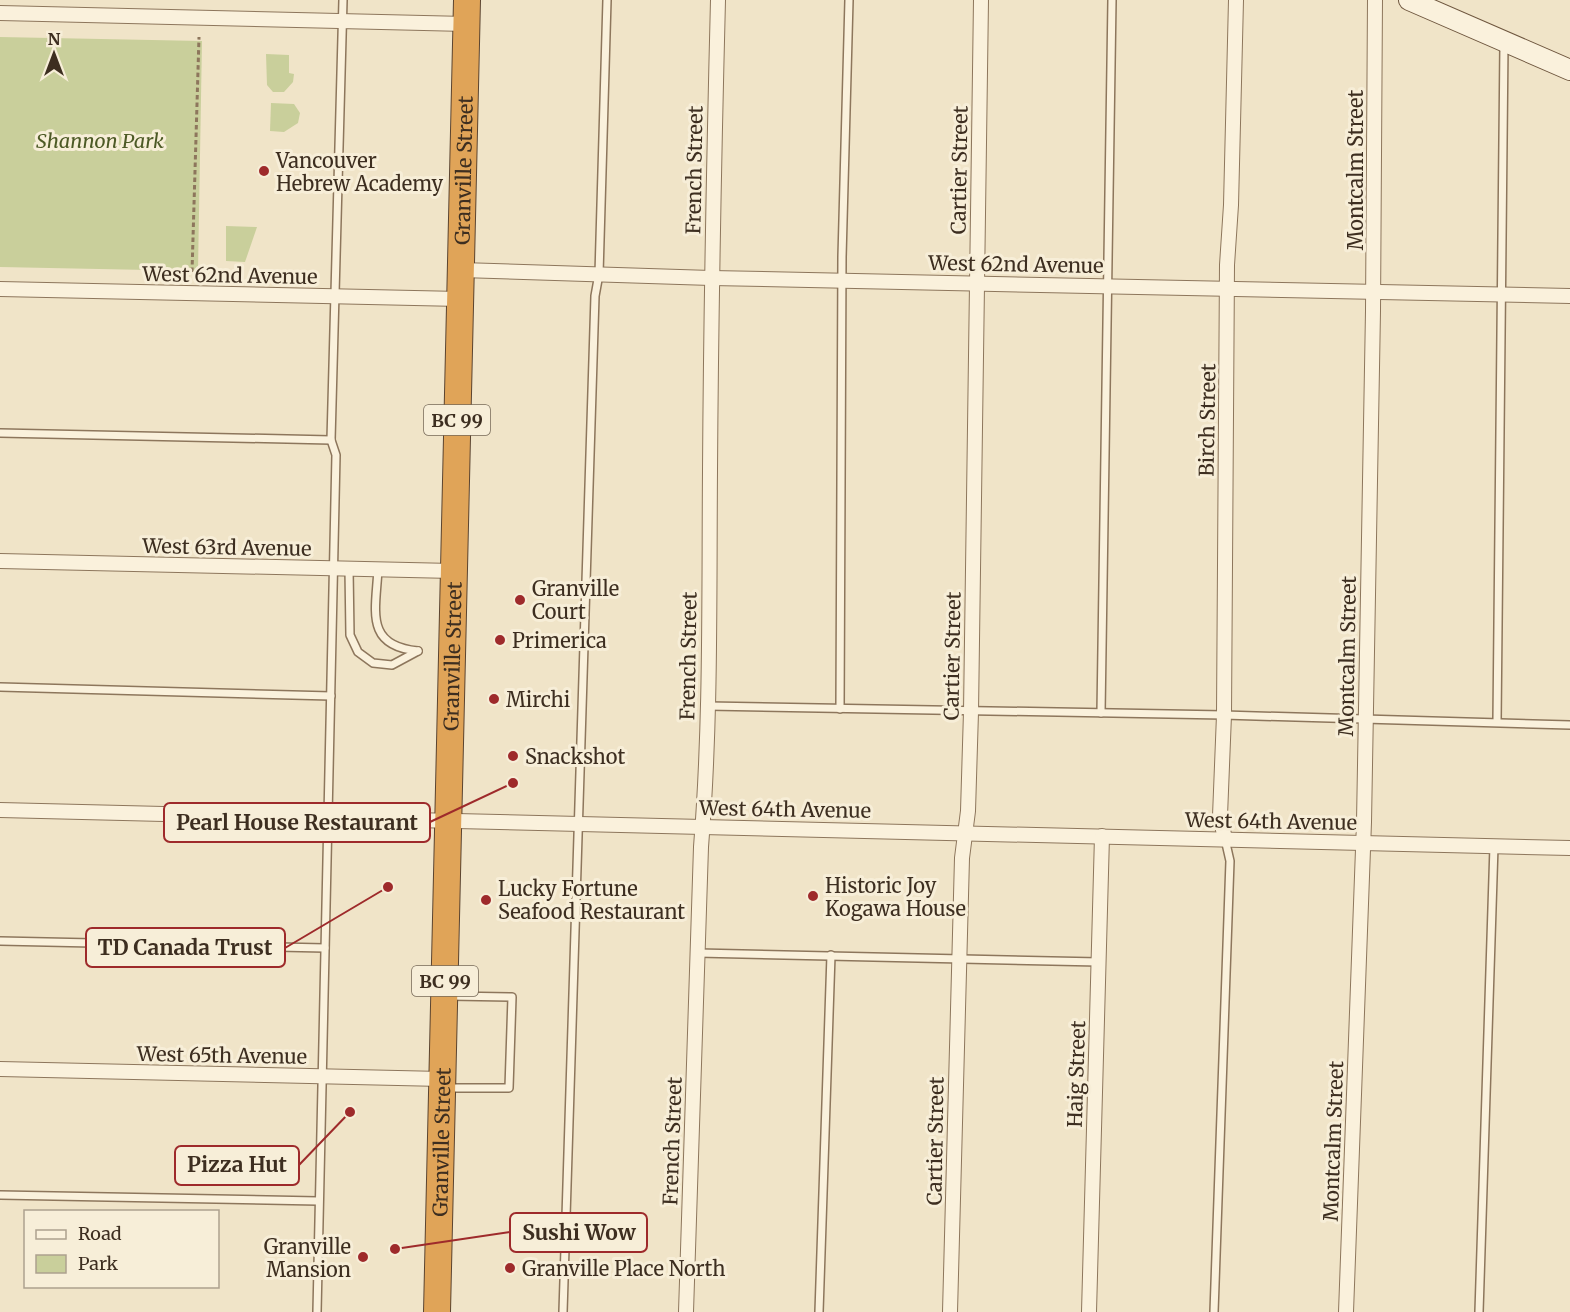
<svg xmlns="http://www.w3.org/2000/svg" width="1570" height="1312" font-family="Merriweather,serif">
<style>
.green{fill:#c9cf9b}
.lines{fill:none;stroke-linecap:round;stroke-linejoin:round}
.lane-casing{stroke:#8d765c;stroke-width:10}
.street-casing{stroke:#8d765c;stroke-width:16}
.secondary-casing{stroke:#6f573f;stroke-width:22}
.highway-casing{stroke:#5b4430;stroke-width:28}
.path{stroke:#8d765c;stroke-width:3;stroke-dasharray:4.5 3;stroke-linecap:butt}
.lane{stroke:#faf1dc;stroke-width:7}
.street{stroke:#faf1dc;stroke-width:14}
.secondary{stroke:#faf1dc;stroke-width:20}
.highway{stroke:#e0a458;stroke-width:26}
.poi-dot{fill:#9e2a2b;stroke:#f7eed8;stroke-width:2}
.labels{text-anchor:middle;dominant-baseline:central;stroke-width:6;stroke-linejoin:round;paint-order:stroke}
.shield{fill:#f7eed8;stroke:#756857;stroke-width:1.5}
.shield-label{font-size:18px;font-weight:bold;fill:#3d2e20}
.park-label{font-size:20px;font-style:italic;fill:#4d5a26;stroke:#f7eed8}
.poi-label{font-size:20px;fill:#3d2e20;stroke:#f7eed8;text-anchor:start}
.street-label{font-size:20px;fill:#3d2e20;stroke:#f7eed8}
.leader{fill:none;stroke:#9e2a2b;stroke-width:2}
.callout-dot{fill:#9e2a2b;stroke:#f7eed8;stroke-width:2}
.callout{fill:#f7eed8;stroke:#9e2a2b;stroke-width:2}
.callout-label{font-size:21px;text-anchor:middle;font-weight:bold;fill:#3d2e20}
</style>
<rect width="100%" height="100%" fill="#f0e4c8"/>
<!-- green -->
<g class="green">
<path d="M 0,37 L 202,41 L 198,271 L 0,267 Z"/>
<path d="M 266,54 L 289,55 L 289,73 L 294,74 L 293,82 L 284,92 L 273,92 L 267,85 Z"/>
<path d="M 271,103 L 294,104 L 300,113 L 298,123 L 284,132 L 270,131 Z"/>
<path d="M 226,226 L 257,227 L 245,262 L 226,261 Z"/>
</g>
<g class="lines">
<!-- lane casing -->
<g class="lane-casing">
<g id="lane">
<path d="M 0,433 L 331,440"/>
<path d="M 349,569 L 350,635 L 358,652 L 373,663 L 392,665 L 418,651"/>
<path d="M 378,569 C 376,610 364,646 418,651"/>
<path d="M 0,687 L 331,696"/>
<path d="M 708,706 L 1224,715 L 1570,725"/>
<path d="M 840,709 L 842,257 L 849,0"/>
<path d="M 1101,713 L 1112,0"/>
<path d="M 1497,722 L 1504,44"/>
<path d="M 0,941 L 325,948"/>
<path d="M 698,953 L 1099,962"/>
<path d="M 448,1088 L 509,1088 L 512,997 L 450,996"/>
<path d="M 0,1195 L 318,1201"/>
<path d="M 317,1312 L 336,455 L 331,440 L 343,0"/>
<path d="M 563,1312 L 595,296 L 599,274 L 607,0"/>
<path d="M 819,1312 L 831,955"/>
<path d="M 1214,1312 L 1230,861 L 1225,839"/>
<path d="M 1479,1312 L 1494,846"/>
</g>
</g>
<!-- street casing -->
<g class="street-casing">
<g id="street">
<path d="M 0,13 L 466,24"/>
<path d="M 461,270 L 711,278 L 1570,296"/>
<path d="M 0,289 L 460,299"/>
<path d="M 0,561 L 453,571"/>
<path d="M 0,810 L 1570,848"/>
<path d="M 1225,839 L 1220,816 L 1224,715 L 1227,265 L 1231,205 L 1236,0"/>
<path d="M 0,1069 L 442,1079"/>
<path d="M 686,1312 L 701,847 C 711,722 709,597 710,471 C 711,314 714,157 718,0"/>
<path d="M 950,1312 L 962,858 L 968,811 L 971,712 L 981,0"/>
<path d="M 1089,1312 L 1102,836"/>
<path d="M 1346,1312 L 1364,822 L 1373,311 L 1375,0"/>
</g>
</g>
<!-- secondary casing -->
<g class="secondary-casing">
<path id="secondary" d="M 1409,0 L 1570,70"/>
</g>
<!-- highway casing -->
<g class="highway-casing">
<g id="highway">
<path id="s1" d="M 437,1312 L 467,0"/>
</g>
</g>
<!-- path -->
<path class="path" d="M 192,272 L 199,37"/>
<!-- lane -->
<use href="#lane" class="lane"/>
<!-- street -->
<use href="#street" class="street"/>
<!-- secondary -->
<use href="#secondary" class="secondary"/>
<!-- highway -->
<use href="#highway" class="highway"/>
</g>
<!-- markers -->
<g class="poi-dot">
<circle cx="264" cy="171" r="6"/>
<circle cx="520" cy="600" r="6"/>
<circle cx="500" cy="640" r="6"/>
<circle cx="494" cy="699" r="6"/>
<circle cx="513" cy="756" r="6"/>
<circle cx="813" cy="896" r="6"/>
<circle cx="486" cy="900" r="6"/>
<circle cx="363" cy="1257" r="6"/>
<circle cx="510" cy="1268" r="6"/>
</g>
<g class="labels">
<!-- shield labels -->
<g class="shield">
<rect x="424" y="405" width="66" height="30" rx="4.5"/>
<rect x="412" y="966" width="66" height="30" rx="4.5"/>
</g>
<g class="shield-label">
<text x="457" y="420">BC 99</text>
<text x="445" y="981">BC 99</text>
</g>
<!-- park labels -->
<g class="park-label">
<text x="100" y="140">Shannon Park</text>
</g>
<!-- poi labels -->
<g class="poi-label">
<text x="276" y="160">Vancouver<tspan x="276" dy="23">Hebrew Academy</tspan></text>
<text x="532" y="588">Granville<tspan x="532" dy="23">Court</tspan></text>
<text x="512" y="640">Primerica</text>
<text x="506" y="699">Mirchi</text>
<text x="525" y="756">Snackshot</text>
<text x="825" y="885">Historic Joy<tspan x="825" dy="23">Kogawa House</tspan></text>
<text x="498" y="888">Lucky Fortune<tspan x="498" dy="23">Seafood Restaurant</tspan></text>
<text x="351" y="1246" text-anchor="end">Granville<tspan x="351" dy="23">Mansion</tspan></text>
<text x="522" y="1268">Granville Place North</text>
</g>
<!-- street labels -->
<g class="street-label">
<text stroke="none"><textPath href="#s1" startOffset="1142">Granville Street</textPath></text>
<text transform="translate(694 170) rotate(-89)">French Street</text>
<text transform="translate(959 170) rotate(-89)">Cartier Street</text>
<text transform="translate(1355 170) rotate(-90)">Montcalm Street</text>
<text transform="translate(1016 264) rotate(1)">West 62nd Avenue</text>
<text transform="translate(230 275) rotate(1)">West 62nd Avenue</text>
<text transform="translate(1207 420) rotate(-89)">Birch Street</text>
<text transform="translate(227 547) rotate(1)">West 63rd Avenue</text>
<text stroke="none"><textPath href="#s1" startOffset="656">Granville Street</textPath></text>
<text transform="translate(688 656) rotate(-89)">French Street</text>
<text transform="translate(952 656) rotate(-89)">Cartier Street</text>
<text transform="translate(1347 656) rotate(-89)">Montcalm Street</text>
<text transform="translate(785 809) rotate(1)">West 64th Avenue</text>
<text transform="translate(1271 821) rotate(1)">West 64th Avenue</text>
<text transform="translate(222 1055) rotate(1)">West 65th Avenue</text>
<text transform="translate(1076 1074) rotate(-88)">Haig Street</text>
<text transform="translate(672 1141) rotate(-88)">French Street</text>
<text transform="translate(935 1141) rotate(-89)">Cartier Street</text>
<text transform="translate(1333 1141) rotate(-88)">Montcalm Street</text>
<text stroke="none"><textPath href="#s1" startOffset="170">Granville Street</textPath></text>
</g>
</g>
<!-- callouts -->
<path class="leader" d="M513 783L430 822M388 887L285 948M350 1112L299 1165M395 1249L510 1232"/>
<g class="callout-dot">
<circle cx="513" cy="783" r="6"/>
<circle cx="388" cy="887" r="6"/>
<circle cx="350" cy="1112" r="6"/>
<circle cx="395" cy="1249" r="6"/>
</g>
<g class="callout">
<rect x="164" y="803" width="266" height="39" rx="6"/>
<rect x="86" y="928" width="199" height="39" rx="6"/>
<rect x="175" y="1146" width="124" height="39" rx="6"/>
<rect x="510" y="1213" width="137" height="39" rx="6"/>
</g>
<g class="callout-label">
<text x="297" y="830">Pearl House Restaurant</text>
<text x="185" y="955">TD Canada Trust</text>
<text x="237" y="1172">Pizza Hut</text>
<text x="579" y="1240">Sushi Wow</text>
</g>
<!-- legend -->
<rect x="24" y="1210" width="195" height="78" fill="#f7eed8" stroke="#ada18e" stroke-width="1.5"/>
<rect x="36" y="1230" width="30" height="9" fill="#faf1dc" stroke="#ada18e" stroke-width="1.5"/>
<text x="78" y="1240" font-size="18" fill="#3d2e20">Road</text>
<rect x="36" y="1255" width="30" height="18" fill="#c9cf9b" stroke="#ada18e" stroke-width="1.5"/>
<text x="78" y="1270" font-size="18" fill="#3d2e20">Park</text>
<!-- north arrow -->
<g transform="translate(54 54)" stroke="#f7eed8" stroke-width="4.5" paint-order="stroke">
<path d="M0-4.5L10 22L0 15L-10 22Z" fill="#3d2e20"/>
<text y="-9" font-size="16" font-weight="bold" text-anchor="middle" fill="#3d2e20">N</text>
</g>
</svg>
